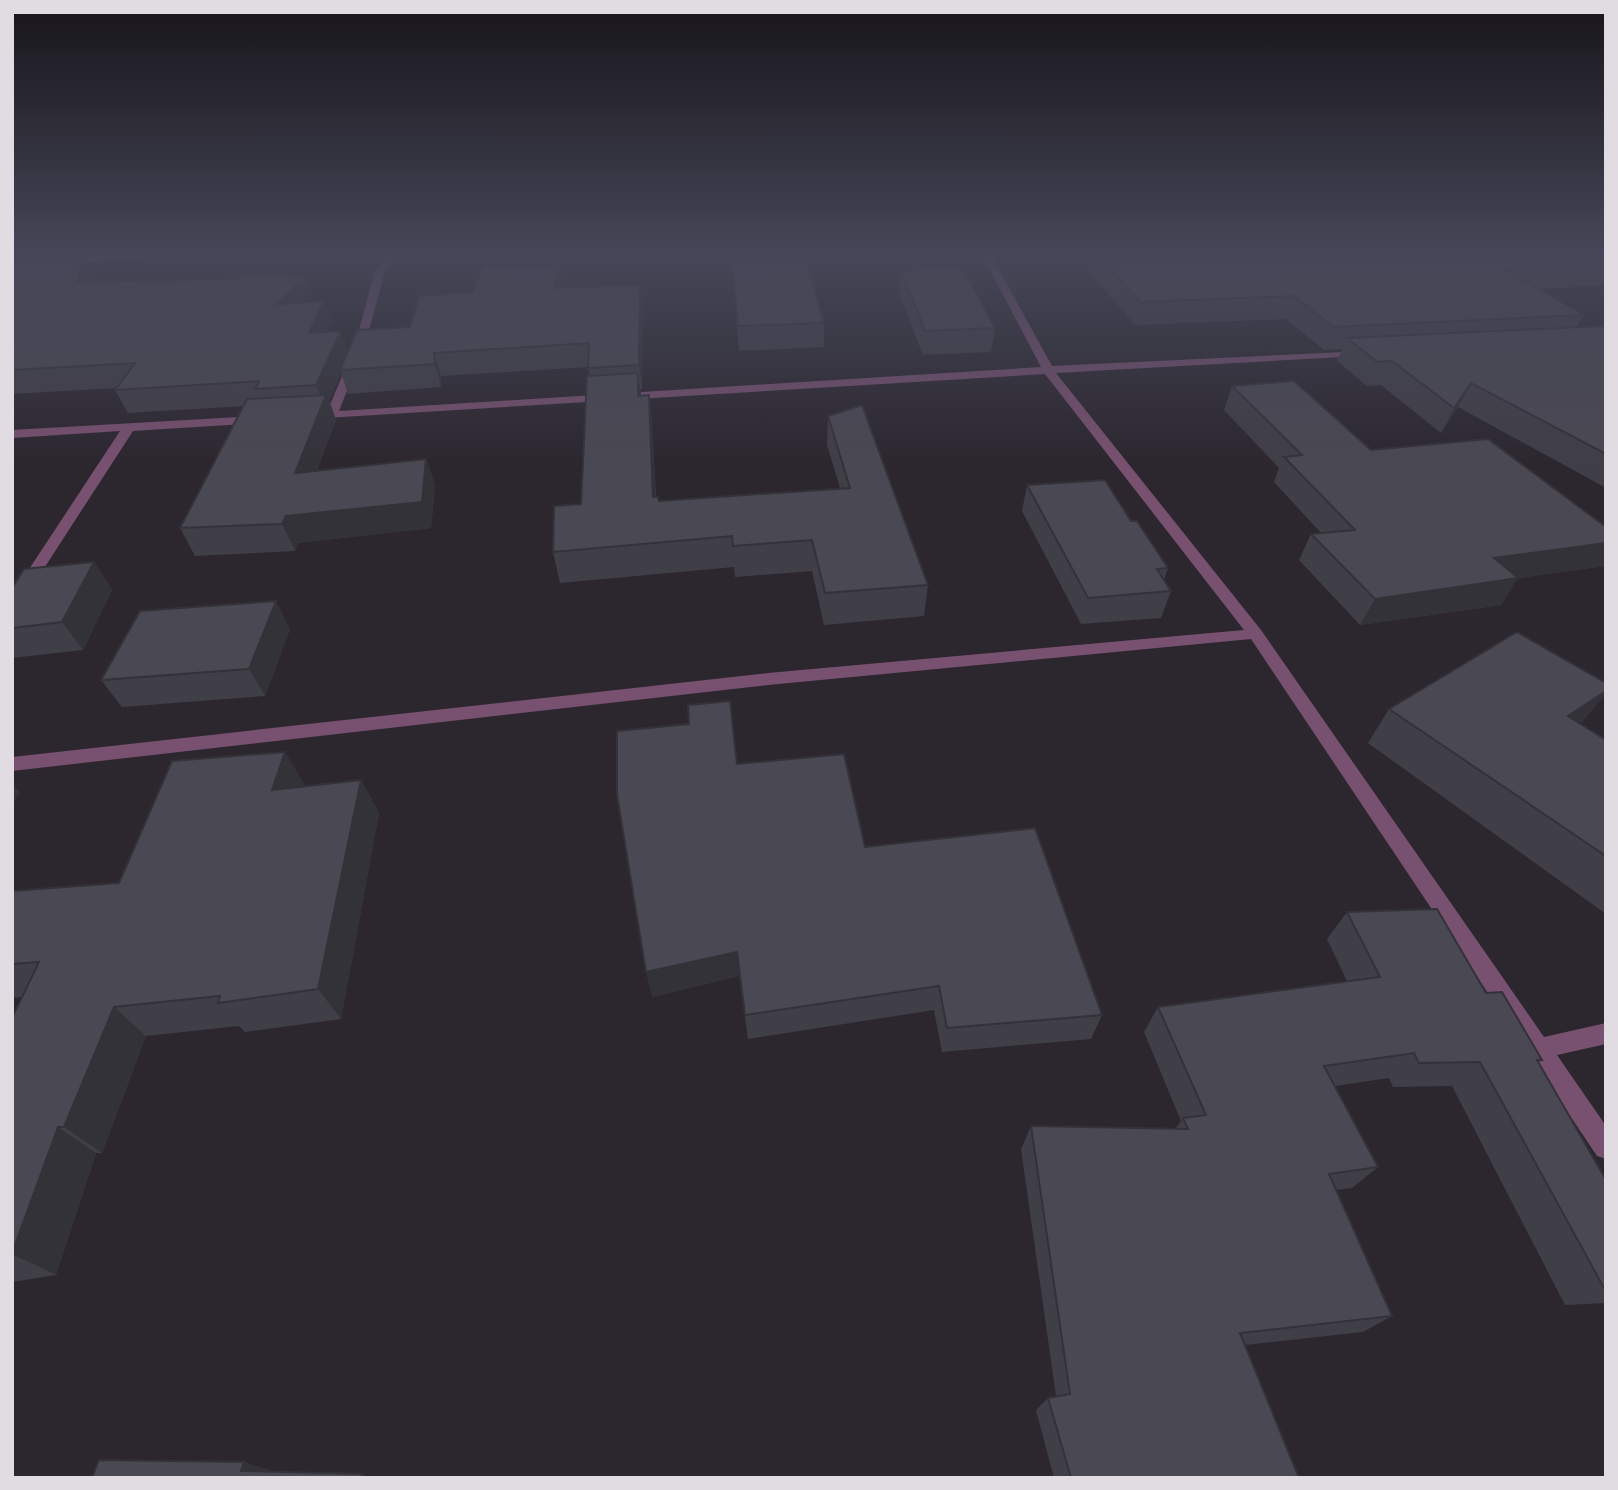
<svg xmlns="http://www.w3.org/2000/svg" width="1618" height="1490" font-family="Raleway,sans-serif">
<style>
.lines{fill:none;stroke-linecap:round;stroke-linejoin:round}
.street{fill:#785070;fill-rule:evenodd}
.wall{fill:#403e47}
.shaded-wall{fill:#343239}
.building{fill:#4a4852;stroke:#343239;stroke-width:2}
</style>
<rect width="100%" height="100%" fill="#2c272f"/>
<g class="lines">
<!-- street -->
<g class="street">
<path d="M 146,253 L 201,253 L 64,264 L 59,261 L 64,258 Z"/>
<path d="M 390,253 L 399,253 L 385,271 L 365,345 L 339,411 L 1041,367 L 981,253 L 990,253 L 1052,366 L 1365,351 L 1365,355 L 1361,356 L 1056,373 L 1261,630 L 1544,1037 L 1606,1023 L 1606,1044 L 1557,1055 L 1606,1126 L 1606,1159 L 1597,1156 L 1251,639 L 768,685 L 12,771 L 12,757 L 768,673 L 1244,630 L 1045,374 L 309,419 L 309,413 L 327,412 L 355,345 L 375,271 Z"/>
<path d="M 257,416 L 263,420 L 261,423 L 133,431 L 17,610 L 12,612 L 12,595 L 120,431 L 12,438 L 12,430 Z"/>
</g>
</g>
<!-- wall -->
<g class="wall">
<path d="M 12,253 L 89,253 L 83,254 L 89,265 L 90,282 L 313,297 L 308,302 L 332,322 L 327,332 L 348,351 L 410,327 L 563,286 L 563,288 L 643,307 L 642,389 L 640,389 L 641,396 L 649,395 L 652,424 L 656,497 L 659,501 L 840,488 L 827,445 L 828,416 L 928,585 L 924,616 L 824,625 L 812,571 L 735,577 L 734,567 L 560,583 L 553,552 L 581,504 L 590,376 L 588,367 L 441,376 L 441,387 L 348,394 L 341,372 L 329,400 L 336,420 L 317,470 L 426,459 L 435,485 L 431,528 L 298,543 L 295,551 L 195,556 L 180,528 L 244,406 L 128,413 L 115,390 L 117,388 L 12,394 Z"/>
<path d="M 731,253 L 805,253 L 824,323 L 824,347 L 739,351 Z"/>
<path d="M 1073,253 L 1606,253 L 1606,285 L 1540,289 L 1584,315 L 1577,327 L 1606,328 L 1606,488 L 1458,407 L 1441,433 L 1381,385 L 1367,386 L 1337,361 L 1342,349 L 1324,350 L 1286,319 L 1135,325 Z"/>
<path d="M 901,270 L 995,328 L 991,352 L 923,355 L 899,293 Z"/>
<path d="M 1232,386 L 1371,450 L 1605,566 L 1518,578 L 1501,605 L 1360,625 L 1299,560 L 1311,534 L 1321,533 L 1274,482 L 1279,468 L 1224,410 Z"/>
<path d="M 1027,485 L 1131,521 L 1168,568 L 1164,580 L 1171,591 L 1161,618 L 1081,624 L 1022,511 Z"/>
<path d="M 94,562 L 112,590 L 83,650 L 12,658 L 12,588 Z"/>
<path d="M 290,629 L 265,696 L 122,707 L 101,680 Z"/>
<path d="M 1389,709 L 1583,721 L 1579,724 L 1606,740 L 1606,914 L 1368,743 Z"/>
<path d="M 737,764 L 865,847 L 1102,1015 L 1091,1039 L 942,1052 L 934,1010 L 748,1039 L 739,976 L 652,997 Z"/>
<path d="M 361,780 L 379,813 L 341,1019 L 245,1032 L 239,1026 L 146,1036 L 102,1153 L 96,1153 L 56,1275 L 12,1282 L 12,1018 L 22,997 L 12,998 L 12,891 L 119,883 L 305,785 L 304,786 Z"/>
<path d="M 1347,912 L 1486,993 L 1542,1060 L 1538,1063 L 1606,1180 L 1606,1303 L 1565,1305 L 1452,1086 L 1393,1087 L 1389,1078 L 1335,1086 L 1378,1167 L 1352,1188 L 1336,1190 L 1392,1316 L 1363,1332 L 1245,1345 L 1299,1478 L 1054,1478 L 1036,1410 L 1048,1398 L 1056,1396 L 1021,1149 L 1031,1126 L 1175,1129 L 1181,1121 L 1144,1032 L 1158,1007 L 1347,981 L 1327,939 Z"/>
</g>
<!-- shaded-wall -->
<g class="shaded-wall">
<path d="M 79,253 L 83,253 L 89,265 L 90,299 L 76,282 Z"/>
<path d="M 560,265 L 563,286 L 557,310 L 553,288 Z"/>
<path d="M 305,276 L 313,297 L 287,325 L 278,304 Z"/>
<path d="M 640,285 L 643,307 L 642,389 L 639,365 Z"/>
<path d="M 324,301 L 332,322 L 318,355 L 309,333 Z"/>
<path d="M 341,331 L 349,354 L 340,370 L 341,372 L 329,400 L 336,420 L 306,499 L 295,473 L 323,403 L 316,385 Z"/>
<path d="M 434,353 L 441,376 L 441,387 L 435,364 Z"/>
<path d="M 638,373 L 642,401 L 638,396 Z"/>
<path d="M 1471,383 L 1458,407 L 1441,433 L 1454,408 Z"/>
<path d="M 649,395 L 652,424 L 657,528 L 653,497 Z"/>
<path d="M 426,459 L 435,485 L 431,528 L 298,543 L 295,551 L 282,524 L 286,516 Z"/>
<path d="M 1606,543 L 1606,565 L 1605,566 L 1518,578 L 1501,605 L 1360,625 L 1375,599 L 1494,558 Z"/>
<path d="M 94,562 L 112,590 L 83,650 L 62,622 Z"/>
<path d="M 276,601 L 290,629 L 265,696 L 249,669 Z"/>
<path d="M 1606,691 L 1606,694 L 1583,721 L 1539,751 L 1568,716 Z"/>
<path d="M 285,752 L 305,785 L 293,823 L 272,790 Z"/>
<path d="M 361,780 L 379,813 L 341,1019 L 318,989 Z"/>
<path d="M 12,784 L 20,792 L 12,805 Z"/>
<path d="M 737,952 L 739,976 L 652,997 L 646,972 Z"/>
<path d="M 114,1007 L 146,1036 L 102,1153 L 64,1127 Z"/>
<path d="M 58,1127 L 96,1153 L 56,1275 L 12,1254 Z"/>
<path d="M 244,1462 L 273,1471 L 241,1471 Z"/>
<path d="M 362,1474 L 372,1478 L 361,1478 Z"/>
</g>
<!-- building -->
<g class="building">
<path d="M 12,253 L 79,253 L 79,278 L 76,282 L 238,279 L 242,275 L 305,276 L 278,304 L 324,301 L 309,333 L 341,331 L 316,385 L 255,389 L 259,381 L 115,390 L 135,363 L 12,370 Z"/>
<path d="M 731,253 L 805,253 L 824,323 L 738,326 Z"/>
<path d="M 1096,253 L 1606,253 L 1606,264 L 1506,270 L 1584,315 L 1333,327 L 1294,296 L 1140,302 Z"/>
<path d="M 560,265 L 553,288 L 640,285 L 639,365 L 588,368 L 589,343 L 434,353 L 435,364 L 340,370 L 357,330 L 410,327 L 419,296 L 473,292 L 483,267 Z"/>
<path d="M 963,268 L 995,328 L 925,331 L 901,270 Z"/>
<path d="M 1602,326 L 1606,328 L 1606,454 L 1471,383 L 1454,408 L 1392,361 L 1377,362 L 1347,338 Z"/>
<path d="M 638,373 L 638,396 L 649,395 L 653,497 L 658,497 L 659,501 L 850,488 L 828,416 L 862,405 L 928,585 L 825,593 L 812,540 L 733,546 L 732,536 L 553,552 L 554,506 L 581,504 L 587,376 Z"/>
<path d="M 1294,381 L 1371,450 L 1488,439 L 1606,527 L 1606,543 L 1494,558 L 1518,578 L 1375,599 L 1311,534 L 1355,530 L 1284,457 L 1302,455 L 1232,386 Z"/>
<path d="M 326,395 L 295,473 L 426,459 L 422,502 L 286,516 L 282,524 L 180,528 L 247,399 Z"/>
<path d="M 1105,480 L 1131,521 L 1137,521 L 1168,568 L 1157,569 L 1171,591 L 1088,598 L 1027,485 Z"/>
<path d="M 94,562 L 62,622 L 12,628 L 12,588 L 24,569 Z"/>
<path d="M 276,601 L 249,669 L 101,680 L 140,611 Z"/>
<path d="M 1517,632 L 1606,683 L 1606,691 L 1568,716 L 1606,740 L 1606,856 L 1389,709 Z"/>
<path d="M 730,701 L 737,764 L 844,754 L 865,847 L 1035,828 L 1102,1015 L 947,1028 L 939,986 L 745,1015 L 737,952 L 646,972 L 617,795 L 617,731 L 689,724 L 688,705 Z"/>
<path d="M 285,752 L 272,790 L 361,780 L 318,989 L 218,1003 L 220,996 L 114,1007 L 64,1127 L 58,1127 L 12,1253 L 12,1018 L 39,962 L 12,964 L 12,891 L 119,883 L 172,761 Z"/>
<path d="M 1437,909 L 1486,993 L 1502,992 L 1542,1060 L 1537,1060 L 1606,1180 L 1606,1288 L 1604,1288 L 1480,1062 L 1419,1063 L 1414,1053 L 1324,1066 L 1378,1167 L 1329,1174 L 1392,1316 L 1240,1333 L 1299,1478 L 1071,1478 L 1048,1398 L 1070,1394 L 1031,1126 L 1188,1129 L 1183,1118 L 1206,1115 L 1158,1007 L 1380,977 L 1347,912 Z"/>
<path d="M 99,1460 L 244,1462 L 241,1471 L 362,1474 L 361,1478 L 92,1478 Z"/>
</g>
<!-- sky -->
<linearGradient id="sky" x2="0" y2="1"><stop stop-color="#18151a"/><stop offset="0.55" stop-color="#454758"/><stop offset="1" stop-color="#454758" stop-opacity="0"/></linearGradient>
<rect width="1618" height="462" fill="url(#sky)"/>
<!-- border -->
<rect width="1618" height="1490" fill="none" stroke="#e0dce2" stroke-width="28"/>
</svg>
